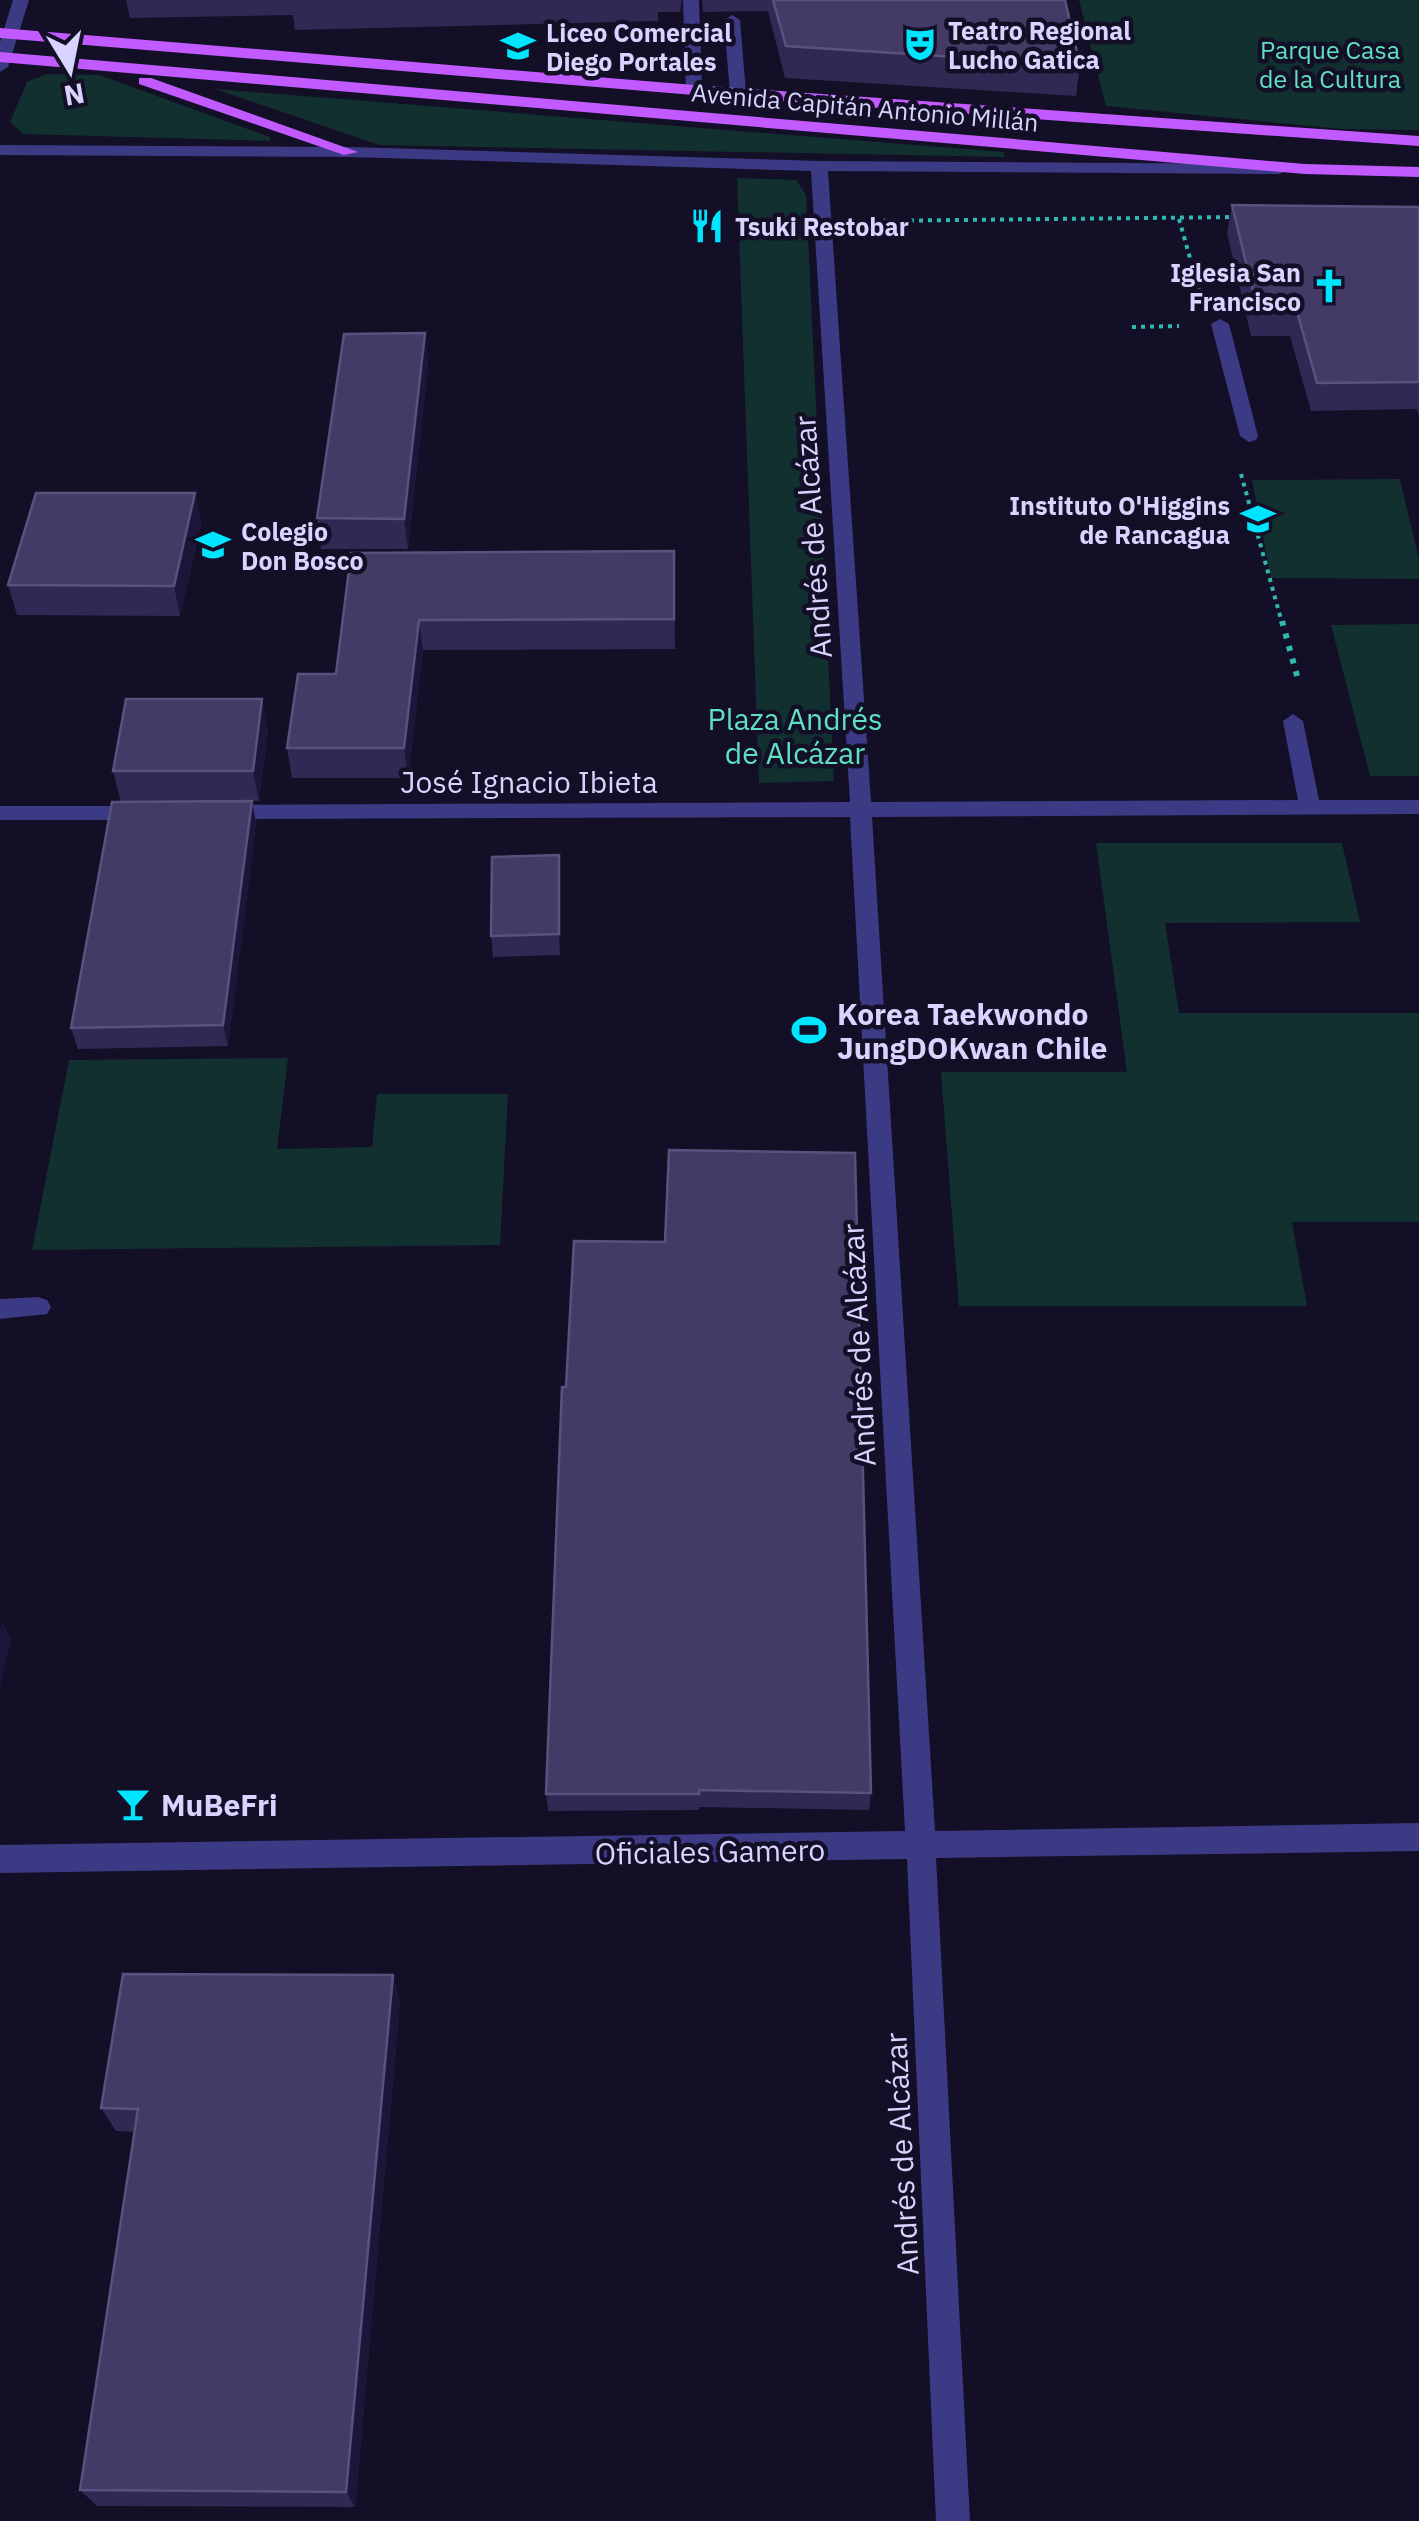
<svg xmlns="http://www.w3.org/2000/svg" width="1419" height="2521" font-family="'IBM Plex Sans',sans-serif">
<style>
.green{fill:#12302f}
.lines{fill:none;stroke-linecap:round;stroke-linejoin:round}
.path-far1{stroke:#2fb8b0;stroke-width:4;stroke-dasharray:4 5;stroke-linecap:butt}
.path{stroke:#2fb8b0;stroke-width:6;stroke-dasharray:5 8;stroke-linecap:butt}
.minor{fill:#3d3a85;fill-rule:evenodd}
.major{fill:#c25bff;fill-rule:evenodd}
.wall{fill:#312854}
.shaded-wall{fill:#1d163a}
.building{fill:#433a66;stroke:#5a527e;stroke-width:2.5}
.labels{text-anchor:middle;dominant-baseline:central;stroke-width:9;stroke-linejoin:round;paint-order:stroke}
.far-poi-label{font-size:25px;font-weight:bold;fill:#d9d4ff;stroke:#130f26;text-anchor:start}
.far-park-label{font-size:25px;fill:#5fe0c0;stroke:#130f26}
.far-street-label{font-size:25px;fill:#d9d4ff;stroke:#130f26}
.street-label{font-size:30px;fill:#d9d4ff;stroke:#130f26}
.park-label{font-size:30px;fill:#5fe0c0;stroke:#130f26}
.poi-label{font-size:30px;font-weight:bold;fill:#d9d4ff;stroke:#130f26;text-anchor:start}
</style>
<rect width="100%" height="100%" fill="#130f26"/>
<!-- green -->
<g class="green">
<path d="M 1079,0 L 1419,0 L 1419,130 L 1341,129 L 1106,106 Z"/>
<path d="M 47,74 L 99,75 L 270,137 L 270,141 L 23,134 L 10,122 L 27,82 Z"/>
<path d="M 215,89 L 1003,152 L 1005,157 L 379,145 Z"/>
<path d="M 737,178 L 796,180 L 806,195 L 834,781 L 759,783 Z"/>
<path d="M 1400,479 L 1419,560 L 1419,579 L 1271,578 L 1252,480 Z"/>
<path d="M 1419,624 L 1419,776 L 1370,776 L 1331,625 Z"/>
<path d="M 1096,843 L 1342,843 L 1360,922 L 1165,923 L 1179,1013 L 1419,1013 L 1419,1222 L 1292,1222 L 1307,1306 L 959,1306 L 941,1072 L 1127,1072 Z"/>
<path d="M 288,1058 L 277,1149 L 372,1147 L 377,1094 L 508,1094 L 500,1245 L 32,1250 L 69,1060 Z"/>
</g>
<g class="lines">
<!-- path-far1 -->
<g class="path-far1">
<path d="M 1179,219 L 1199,290"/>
<path d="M 865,221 L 1237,217"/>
<path d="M 1132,327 L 1179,326"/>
<path d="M 1241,474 L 1282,623"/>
</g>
<!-- path -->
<path class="path" d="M 1282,621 L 1299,683"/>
<!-- minor -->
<g class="minor">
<path d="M 13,0 L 29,0 L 8,67 L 0,72 L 0,42 Z"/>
<path d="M 683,0 L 699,0 L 702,90 L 694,95 L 686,90 Z"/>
<path d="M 732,15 L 740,20 L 746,93 L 738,98 L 730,93 L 724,20 Z"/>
<path d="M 0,145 L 350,147 L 819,161 L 1280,164 L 1288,169 L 1280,174 L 828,171 L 871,802 L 1298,800 L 1283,721 L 1293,714 L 1303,721 L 1319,800 L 1419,800 L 1419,814 L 872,817 L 935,1831 L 1419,1823 L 1419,1851 L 936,1858 L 970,2521 L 936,2521 L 907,1859 L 0,1873 L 0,1845 L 905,1831 L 850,817 L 220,819 L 209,812 L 220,805 L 850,802 L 811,171 L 350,157 L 0,155 Z"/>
<path d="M 1220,319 L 1229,324 L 1258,436 L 1256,440 L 1249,442 L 1240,436 L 1211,324 Z"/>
<path d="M 0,806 L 140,806 L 151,813 L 140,820 L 0,820 Z"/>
<path d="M 38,1297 L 47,1300 L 51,1307 L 47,1314 L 0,1319 L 0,1299 Z"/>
</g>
<!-- major -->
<g class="major">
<path d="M 0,28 L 694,85 L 1419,136 L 1419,146 L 694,95 L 0,38 Z"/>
<path d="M 0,52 L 1305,164 L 1419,167 L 1419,177 L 1305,174 L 0,62 Z"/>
<path d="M 139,78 L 151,78 L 358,152 L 344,155 L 139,84 Z"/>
</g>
</g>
<!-- wall -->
<g class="wall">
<path d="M 126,0 L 682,0 L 680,12 L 658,12 L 658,21 L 295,30 L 293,15 L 130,18 Z"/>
<path d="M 702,0 L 1065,0 L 1080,65 L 1076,96 L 785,78 L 768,11 L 703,12 Z"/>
<path d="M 1232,205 L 1419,207 L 1419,417 L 1417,409 L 1311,411 L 1290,336 L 1251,336 L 1227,233 Z"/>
<path d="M 425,333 L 428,364 L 408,549 L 321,549 L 317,518 Z"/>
<path d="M 195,493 L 201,524 L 180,616 L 17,615 L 8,585 Z"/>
<path d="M 674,551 L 675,649 L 423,650 L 408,778 L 292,778 L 287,748 L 336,674 L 351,553 Z"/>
<path d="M 268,729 L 259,801 L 145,802 L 252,801 L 256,823 L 228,1046 L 78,1049 L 71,1028 L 121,802 L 113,771 Z"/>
<path d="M 559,855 L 560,955 L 493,957 L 491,936 Z"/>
<path d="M 562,1387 L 871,1793 L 869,1810 L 699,1807 L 699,1810 L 548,1811 L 546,1794 Z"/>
<path d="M 400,2001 L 355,2507 L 97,2506 L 80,2490 L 135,2132 L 116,2131 L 101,2108 Z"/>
</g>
<!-- shaded-wall -->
<g class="shaded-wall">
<path d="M 425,333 L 428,364 L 408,549 L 404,519 Z"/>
<path d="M 195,493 L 201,524 L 180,616 L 174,586 Z"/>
<path d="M 419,620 L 423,650 L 408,778 L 404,748 Z"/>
<path d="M 262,699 L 268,729 L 259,801 L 253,771 Z"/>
<path d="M 252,801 L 256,823 L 228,1046 L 223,1025 Z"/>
<path d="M 559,855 L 560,877 L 560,955 L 559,934 Z"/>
<path d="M 2,1621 L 11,1639 L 0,1688 L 0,1630 Z"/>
<path d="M 393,1975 L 400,2001 L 355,2507 L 346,2492 Z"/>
</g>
<!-- building -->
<g class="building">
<path d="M 773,0 L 1065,0 L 1080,65 L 786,46 Z"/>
<path d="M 1232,205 L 1419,207 L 1419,382 L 1317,383 L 1296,308 L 1257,308 Z"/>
<path d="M 425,333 L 404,519 L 317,518 L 344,334 Z"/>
<path d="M 36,493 L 195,493 L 174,586 L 8,585 Z"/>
<path d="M 674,551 L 674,619 L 419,620 L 404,748 L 287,748 L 298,674 L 336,674 L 351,553 Z"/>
<path d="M 126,699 L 262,699 L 253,771 L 113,771 Z"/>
<path d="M 252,801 L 223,1025 L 71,1028 L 112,802 Z"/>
<path d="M 559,855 L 559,934 L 491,936 L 492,857 Z"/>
<path d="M 669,1150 L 855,1153 L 871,1793 L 699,1790 L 699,1794 L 546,1794 L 562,1387 L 566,1387 L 574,1241 L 665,1242 Z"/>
<path d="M 123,1974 L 393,1975 L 346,2492 L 80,2490 L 138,2109 L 101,2108 Z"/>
</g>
<!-- icons -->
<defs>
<g id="theatre-bare" transform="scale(2.7)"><path d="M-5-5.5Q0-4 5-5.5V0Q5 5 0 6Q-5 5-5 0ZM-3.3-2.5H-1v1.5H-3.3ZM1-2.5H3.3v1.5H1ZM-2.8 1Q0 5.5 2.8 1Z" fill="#00e5ff" stroke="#130f26" stroke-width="2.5" paint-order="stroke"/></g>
<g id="school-bare" transform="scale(2.7)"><path d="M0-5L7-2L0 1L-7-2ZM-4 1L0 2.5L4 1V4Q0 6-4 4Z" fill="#00e5ff" stroke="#130f26" stroke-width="2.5" paint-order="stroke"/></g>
<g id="restaurant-bare" transform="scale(2.7)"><path d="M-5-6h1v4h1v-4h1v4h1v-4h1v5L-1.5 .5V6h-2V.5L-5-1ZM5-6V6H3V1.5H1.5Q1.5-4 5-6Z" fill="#00e5ff" stroke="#130f26" stroke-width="2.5" paint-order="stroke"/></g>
<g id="church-bare" transform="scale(2.7)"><path d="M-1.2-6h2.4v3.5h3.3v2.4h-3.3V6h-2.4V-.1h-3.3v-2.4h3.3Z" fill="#00e5ff" stroke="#130f26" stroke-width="2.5" paint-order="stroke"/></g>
<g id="stadium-bare" transform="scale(2.7)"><path d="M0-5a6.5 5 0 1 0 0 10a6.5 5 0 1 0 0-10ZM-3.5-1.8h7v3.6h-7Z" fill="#00e5ff" stroke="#130f26" stroke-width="2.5" paint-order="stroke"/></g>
<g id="bar-bare" transform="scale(2.7)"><path d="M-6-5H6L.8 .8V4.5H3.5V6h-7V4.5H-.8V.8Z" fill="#00e5ff" stroke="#130f26" stroke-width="2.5" paint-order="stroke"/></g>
</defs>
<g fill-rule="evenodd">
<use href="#theatre-bare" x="920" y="44"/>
<use href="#school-bare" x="518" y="46"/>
<use href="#restaurant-bare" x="707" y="226"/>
<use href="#church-bare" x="1329" y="286"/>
<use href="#school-bare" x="1258" y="519"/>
<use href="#school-bare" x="213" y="545"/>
<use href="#stadium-bare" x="809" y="1030"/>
<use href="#bar-bare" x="133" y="1804"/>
</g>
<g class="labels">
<!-- far-poi labels -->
<g class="far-poi-label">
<text x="948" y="30">Teatro Regional<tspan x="948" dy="29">Lucho Gatica</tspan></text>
<text x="546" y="32">Liceo Comercial<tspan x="546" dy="29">Diego Portales</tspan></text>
<text x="735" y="226">Tsuki Restobar</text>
<text x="1301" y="272" text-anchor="end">Iglesia San<tspan x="1301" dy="29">Francisco</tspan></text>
<text x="1230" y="505" text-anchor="end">Instituto O'Higgins<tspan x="1230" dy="29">de Rancagua</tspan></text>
<text x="241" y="531">Colegio<tspan x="241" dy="29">Don Bosco</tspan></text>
</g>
<!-- far-park labels -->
<g class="far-park-label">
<text x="1330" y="49">Parque Casa<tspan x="1330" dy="29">de la Cultura</tspan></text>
</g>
<!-- far-street labels -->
<g class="far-street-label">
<text transform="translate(865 107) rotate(5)">Avenida Capitán Antonio Millán</text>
</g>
<!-- street labels -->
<g class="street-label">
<text transform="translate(812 537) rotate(-94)">Andrés de Alcázar</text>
<text x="529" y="781">José Ignacio Ibieta</text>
<text transform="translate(858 1345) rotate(-93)">Andrés de Alcázar</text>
<text transform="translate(710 1851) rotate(-1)">Oficiales Gamero</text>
<text transform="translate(901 2154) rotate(-93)">Andrés de Alcázar</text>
</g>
<!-- park labels -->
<g class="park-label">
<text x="795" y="718">Plaza Andrés<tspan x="795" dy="34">de Alcázar</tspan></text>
</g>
<!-- poi labels -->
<g class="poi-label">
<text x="837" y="1013">Korea Taekwondo<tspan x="837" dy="34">JungDOKwan Chile</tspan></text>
<text x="161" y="1804">MuBeFri</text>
</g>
</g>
<!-- north arrow -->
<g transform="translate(70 70) rotate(170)" stroke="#130f26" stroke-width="8" paint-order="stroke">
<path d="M0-8L18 38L0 25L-18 38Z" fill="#d9d4ff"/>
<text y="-15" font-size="28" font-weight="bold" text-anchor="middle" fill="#d9d4ff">N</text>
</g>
</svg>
